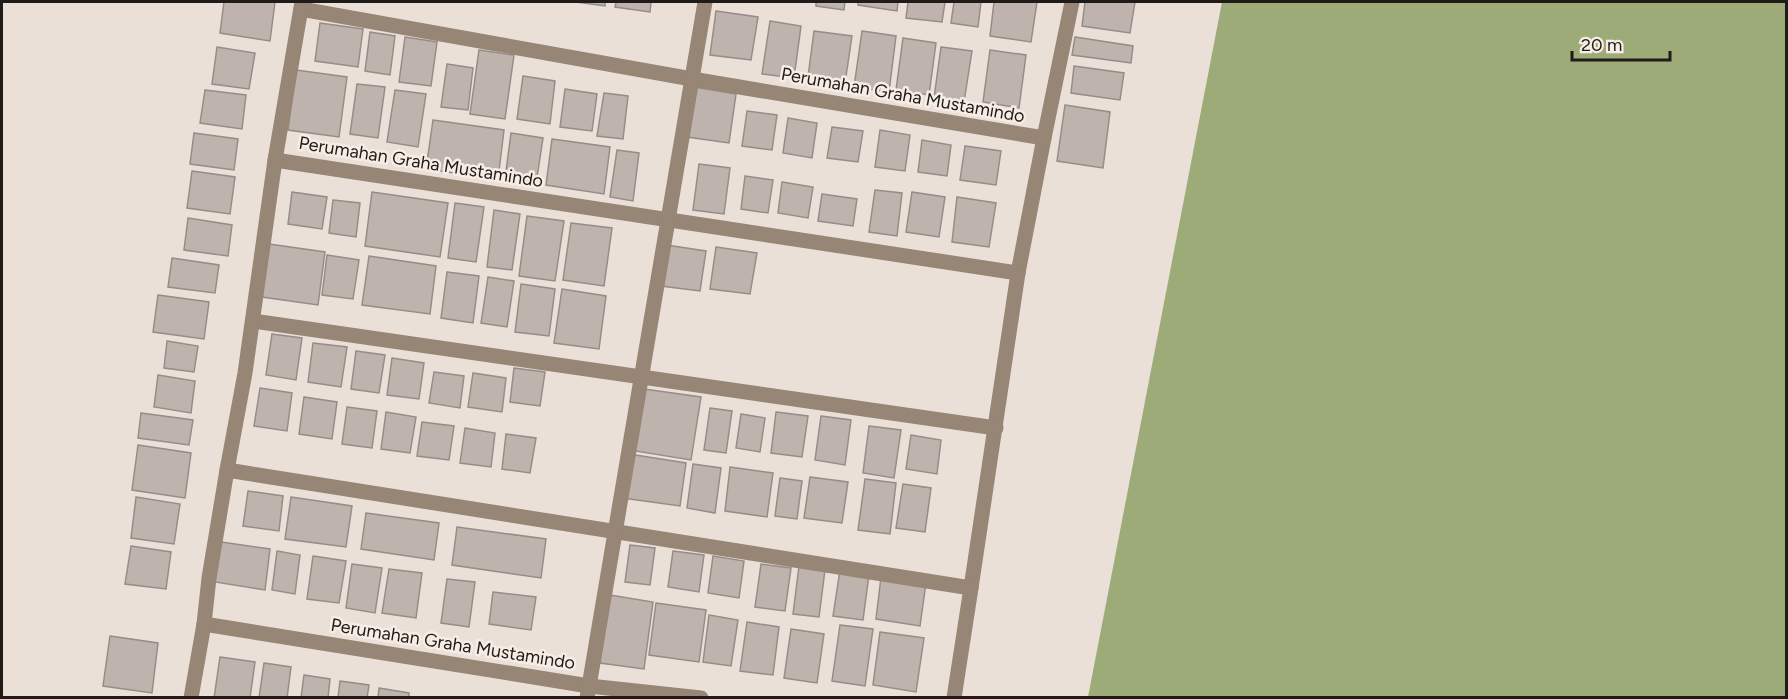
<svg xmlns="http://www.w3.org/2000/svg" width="1788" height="699" font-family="Figtree,sans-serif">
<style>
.forest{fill:#9dab78}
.building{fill:#bfb3ae;stroke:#978c87;stroke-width:1.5}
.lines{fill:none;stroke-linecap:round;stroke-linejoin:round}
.minor{stroke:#978575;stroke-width:15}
.labels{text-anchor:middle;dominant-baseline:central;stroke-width:5;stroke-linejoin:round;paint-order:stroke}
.street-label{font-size:18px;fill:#1e1b18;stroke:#f7ede5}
</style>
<rect width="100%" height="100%" fill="#eae0d8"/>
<!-- forest -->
<path class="forest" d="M 1222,2 L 1786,2 L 1786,697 L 1088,697 Z"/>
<!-- building -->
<g class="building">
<path d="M 224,2 L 275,2 L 270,41 L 220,33 Z"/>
<path d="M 576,2 L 605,2 L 605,6 Z"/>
<path d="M 616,2 L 651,2 L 650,12 L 615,7 Z"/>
<path d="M 816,2 L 845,2 L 844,10 L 816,6 Z"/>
<path d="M 858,2 L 898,2 L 897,11 L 858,5 Z"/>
<path d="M 908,2 L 945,2 L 942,22 L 906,18 Z"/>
<path d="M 954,2 L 981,2 L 978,27 L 951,23 Z"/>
<path d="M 994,2 L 1037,2 L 1031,42 L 990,36 Z"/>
<path d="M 1085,2 L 1135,2 L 1130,33 L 1082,26 Z"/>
<path d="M 716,11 L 758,17 L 751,60 L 710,55 Z"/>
<path d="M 770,21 L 801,26 L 794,78 L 762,74 Z"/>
<path d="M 320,23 L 363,29 L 358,67 L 315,61 Z"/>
<path d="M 814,31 L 852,36 L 845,83 L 808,77 Z"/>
<path d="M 862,31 L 896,36 L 889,92 L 854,87 Z"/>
<path d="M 370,32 L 395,36 L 390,75 L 365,71 Z"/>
<path d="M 405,37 L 437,42 L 431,86 L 399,82 Z"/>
<path d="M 1075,37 L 1133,46 L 1131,63 L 1072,55 Z"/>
<path d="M 903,38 L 936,43 L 929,95 L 896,90 Z"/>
<path d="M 217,47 L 255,53 L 249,89 L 212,84 Z"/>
<path d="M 941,47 L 972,51 L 964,102 L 934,98 Z"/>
<path d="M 479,50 L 514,55 L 505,119 L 470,114 Z"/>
<path d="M 990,50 L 1026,55 L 1019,108 L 983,102 Z"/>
<path d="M 447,64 L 473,68 L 468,110 L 441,107 Z"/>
<path d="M 1074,66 L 1124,73 L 1120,100 L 1071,93 Z"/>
<path d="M 296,70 L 347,77 L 339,137 L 288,130 Z"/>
<path d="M 523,76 L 555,81 L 550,124 L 517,119 Z"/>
<path d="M 357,84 L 385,87 L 378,138 L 350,134 Z"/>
<path d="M 694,87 L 736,94 L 729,143 L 687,137 Z"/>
<path d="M 565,89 L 597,94 L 592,131 L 560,127 Z"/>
<path d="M 205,90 L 246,95 L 242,129 L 200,123 Z"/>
<path d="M 395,90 L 426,94 L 418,147 L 387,142 Z"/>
<path d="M 604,93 L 628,96 L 623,139 L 597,136 Z"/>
<path d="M 1065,105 L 1110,112 L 1103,168 L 1057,161 Z"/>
<path d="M 747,111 L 777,115 L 772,150 L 742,146 Z"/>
<path d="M 788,118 L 817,123 L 812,158 L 783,153 Z"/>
<path d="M 433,120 L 504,130 L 498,179 L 426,169 Z"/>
<path d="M 832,127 L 863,131 L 858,162 L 827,158 Z"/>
<path d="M 880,130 L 910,135 L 905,171 L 875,167 Z"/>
<path d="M 194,133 L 238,139 L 234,170 L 190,164 Z"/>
<path d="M 511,133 L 543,138 L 536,184 L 505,179 Z"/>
<path d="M 552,139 L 610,147 L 604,194 L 546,185 Z"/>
<path d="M 922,140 L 951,145 L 947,176 L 918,172 Z"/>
<path d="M 965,146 L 1001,151 L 996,185 L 960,180 Z"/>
<path d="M 617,150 L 639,153 L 633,201 L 610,197 Z"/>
<path d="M 699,164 L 730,168 L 724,214 L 693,210 Z"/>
<path d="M 192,171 L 235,177 L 230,214 L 187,208 Z"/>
<path d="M 745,176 L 773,180 L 768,213 L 741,209 Z"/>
<path d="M 782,182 L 813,187 L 808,218 L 778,213 Z"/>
<path d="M 875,190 L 902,193 L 897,236 L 869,232 Z"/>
<path d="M 292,192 L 327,197 L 322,229 L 288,224 Z"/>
<path d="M 372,192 L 448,203 L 440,257 L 365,246 Z"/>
<path d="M 912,192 L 945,197 L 939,237 L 906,232 Z"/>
<path d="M 822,194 L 857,199 L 853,226 L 818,221 Z"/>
<path d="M 957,197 L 996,203 L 989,247 L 952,242 Z"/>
<path d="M 333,200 L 360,203 L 356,237 L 329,233 Z"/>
<path d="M 455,203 L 484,207 L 476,262 L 448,258 Z"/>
<path d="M 494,210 L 520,214 L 512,270 L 487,267 Z"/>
<path d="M 527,216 L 564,221 L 555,281 L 519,276 Z"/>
<path d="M 188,218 L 232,225 L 228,256 L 184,250 Z"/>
<path d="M 571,223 L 612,228 L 604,286 L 563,280 Z"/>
<path d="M 269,244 L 325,252 L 318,305 L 262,297 Z"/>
<path d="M 666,245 L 706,251 L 700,291 L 661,286 Z"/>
<path d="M 716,247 L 757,253 L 750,294 L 710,289 Z"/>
<path d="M 327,255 L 359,260 L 353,299 L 322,295 Z"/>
<path d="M 369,256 L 436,266 L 430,314 L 362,305 Z"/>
<path d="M 172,258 L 219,265 L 215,293 L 168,287 Z"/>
<path d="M 447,272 L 479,276 L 473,323 L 441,318 Z"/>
<path d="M 488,277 L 514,281 L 507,327 L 481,323 Z"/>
<path d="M 521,284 L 555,289 L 549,336 L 515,332 Z"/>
<path d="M 562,289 L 606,296 L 599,349 L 554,343 Z"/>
<path d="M 158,295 L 209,302 L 204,339 L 153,332 Z"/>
<path d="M 272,334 L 302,338 L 296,380 L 266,375 Z"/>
<path d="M 167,341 L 198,346 L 194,372 L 164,368 Z"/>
<path d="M 313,343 L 347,347 L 341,387 L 308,382 Z"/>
<path d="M 356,351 L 385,355 L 379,393 L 351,389 Z"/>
<path d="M 392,358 L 424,363 L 419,399 L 387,395 Z"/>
<path d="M 514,368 L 545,372 L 540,406 L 510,402 Z"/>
<path d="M 434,372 L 464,376 L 460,408 L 429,403 Z"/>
<path d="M 473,373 L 506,378 L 502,412 L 468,407 Z"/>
<path d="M 158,375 L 195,381 L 191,413 L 154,407 Z"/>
<path d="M 260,388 L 292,393 L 287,431 L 254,426 Z"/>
<path d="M 644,389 L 701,397 L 691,460 L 635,451 Z"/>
<path d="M 304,397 L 337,402 L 332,439 L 299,434 Z"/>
<path d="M 347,407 L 377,411 L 372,448 L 342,444 Z"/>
<path d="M 710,408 L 732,411 L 726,453 L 704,450 Z"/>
<path d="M 386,412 L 416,417 L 410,453 L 381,449 Z"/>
<path d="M 776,412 L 808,416 L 802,457 L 771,453 Z"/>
<path d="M 141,413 L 193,420 L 189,445 L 138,438 Z"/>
<path d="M 741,414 L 765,418 L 760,452 L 736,448 Z"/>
<path d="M 821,416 L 851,420 L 845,465 L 815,460 Z"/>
<path d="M 422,422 L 454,426 L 449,460 L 417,456 Z"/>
<path d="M 869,426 L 901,430 L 894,478 L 863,473 Z"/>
<path d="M 465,428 L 495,433 L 491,467 L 460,463 Z"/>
<path d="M 506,434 L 536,438 L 530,473 L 502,469 Z"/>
<path d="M 911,435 L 941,440 L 937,474 L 906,469 Z"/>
<path d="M 138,445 L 191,453 L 185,498 L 132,490 Z"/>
<path d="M 629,454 L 686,463 L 680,506 L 623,498 Z"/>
<path d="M 693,464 L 721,468 L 715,513 L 687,508 Z"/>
<path d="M 730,467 L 773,473 L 767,517 L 725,511 Z"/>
<path d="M 810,477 L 848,482 L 842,523 L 804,518 Z"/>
<path d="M 780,478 L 802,481 L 797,519 L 775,516 Z"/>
<path d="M 865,479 L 896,483 L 890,534 L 858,530 Z"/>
<path d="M 903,484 L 931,488 L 925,532 L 896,528 Z"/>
<path d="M 248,491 L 283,496 L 279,531 L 243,526 Z"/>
<path d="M 136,497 L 180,504 L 174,544 L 131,538 Z"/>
<path d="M 291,497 L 352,506 L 346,547 L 285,539 Z"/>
<path d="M 366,513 L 439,523 L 434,560 L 361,549 Z"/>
<path d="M 457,527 L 546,539 L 541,578 L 452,565 Z"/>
<path d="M 221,542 L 270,549 L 265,590 L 215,582 Z"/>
<path d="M 630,545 L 655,548 L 650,585 L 625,582 Z"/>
<path d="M 131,546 L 171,552 L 166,589 L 125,584 Z"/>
<path d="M 277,551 L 300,555 L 295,594 L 272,590 Z"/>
<path d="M 673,551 L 704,555 L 699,592 L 668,587 Z"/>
<path d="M 313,556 L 346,561 L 339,603 L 307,599 Z"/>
<path d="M 713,556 L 744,561 L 739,598 L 708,593 Z"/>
<path d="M 352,564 L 382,568 L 375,613 L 346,608 Z"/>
<path d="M 761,564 L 791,568 L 785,611 L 755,607 Z"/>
<path d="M 799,566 L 825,570 L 819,617 L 793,614 Z"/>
<path d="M 389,569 L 422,573 L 416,618 L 382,613 Z"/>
<path d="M 840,570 L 869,575 L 863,620 L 833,616 Z"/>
<path d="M 881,577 L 926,583 L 920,626 L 876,619 Z"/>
<path d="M 447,579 L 475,582 L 469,627 L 441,623 Z"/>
<path d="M 493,592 L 536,597 L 531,630 L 489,624 Z"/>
<path d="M 610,595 L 653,602 L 644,669 L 600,663 Z"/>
<path d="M 656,603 L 706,610 L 699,662 L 649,655 Z"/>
<path d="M 709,615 L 738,620 L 731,666 L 703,662 Z"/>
<path d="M 747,622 L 779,627 L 773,675 L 740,671 Z"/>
<path d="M 840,625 L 873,629 L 865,686 L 832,681 Z"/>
<path d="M 791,629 L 824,634 L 817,683 L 784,678 Z"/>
<path d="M 880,632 L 924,638 L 916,692 L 873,685 Z"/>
<path d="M 110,636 L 158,643 L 152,693 L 103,686 Z"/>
<path d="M 220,657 L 255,662 L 250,698 L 214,698 Z"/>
<path d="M 264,663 L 291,667 L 287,698 L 259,698 Z"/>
<path d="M 304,675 L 330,679 L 328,698 L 301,698 Z"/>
<path d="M 340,681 L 369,685 L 367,698 L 338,698 Z"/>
<path d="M 379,688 L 409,693 L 409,698 L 378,698 Z"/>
</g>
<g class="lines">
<!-- minor -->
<g class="minor">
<path d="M 301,9 L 692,79 L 1044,138 L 1018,273"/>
<path d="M 1044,138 L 1072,2"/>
<path d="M 275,160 L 1018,273 L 971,588"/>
<path d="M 253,321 L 996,428"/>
<path d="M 227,470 L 971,588 L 954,698"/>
<path d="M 204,624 L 589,686 L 701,698"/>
<path d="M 191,698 L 204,624 L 209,578 L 227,470 L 245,373 L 275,160 L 302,2"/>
<path d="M 587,698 L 705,2"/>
</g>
</g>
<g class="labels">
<!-- street labels -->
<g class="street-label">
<text transform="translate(903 95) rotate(10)">Perumahan Graha Mustamindo</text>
<text transform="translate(421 162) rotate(9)">Perumahan Graha Mustamindo</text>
<text transform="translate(453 644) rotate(9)">Perumahan Graha Mustamindo</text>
</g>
</g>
<!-- border -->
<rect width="1788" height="699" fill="none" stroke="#1e1b18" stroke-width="6"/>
<!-- scale -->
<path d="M1572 51v9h98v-9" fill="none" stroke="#1e1b18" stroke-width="3"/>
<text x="1581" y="51" font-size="18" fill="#1e1b18" stroke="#f7ede5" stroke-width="4.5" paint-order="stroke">20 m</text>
</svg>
